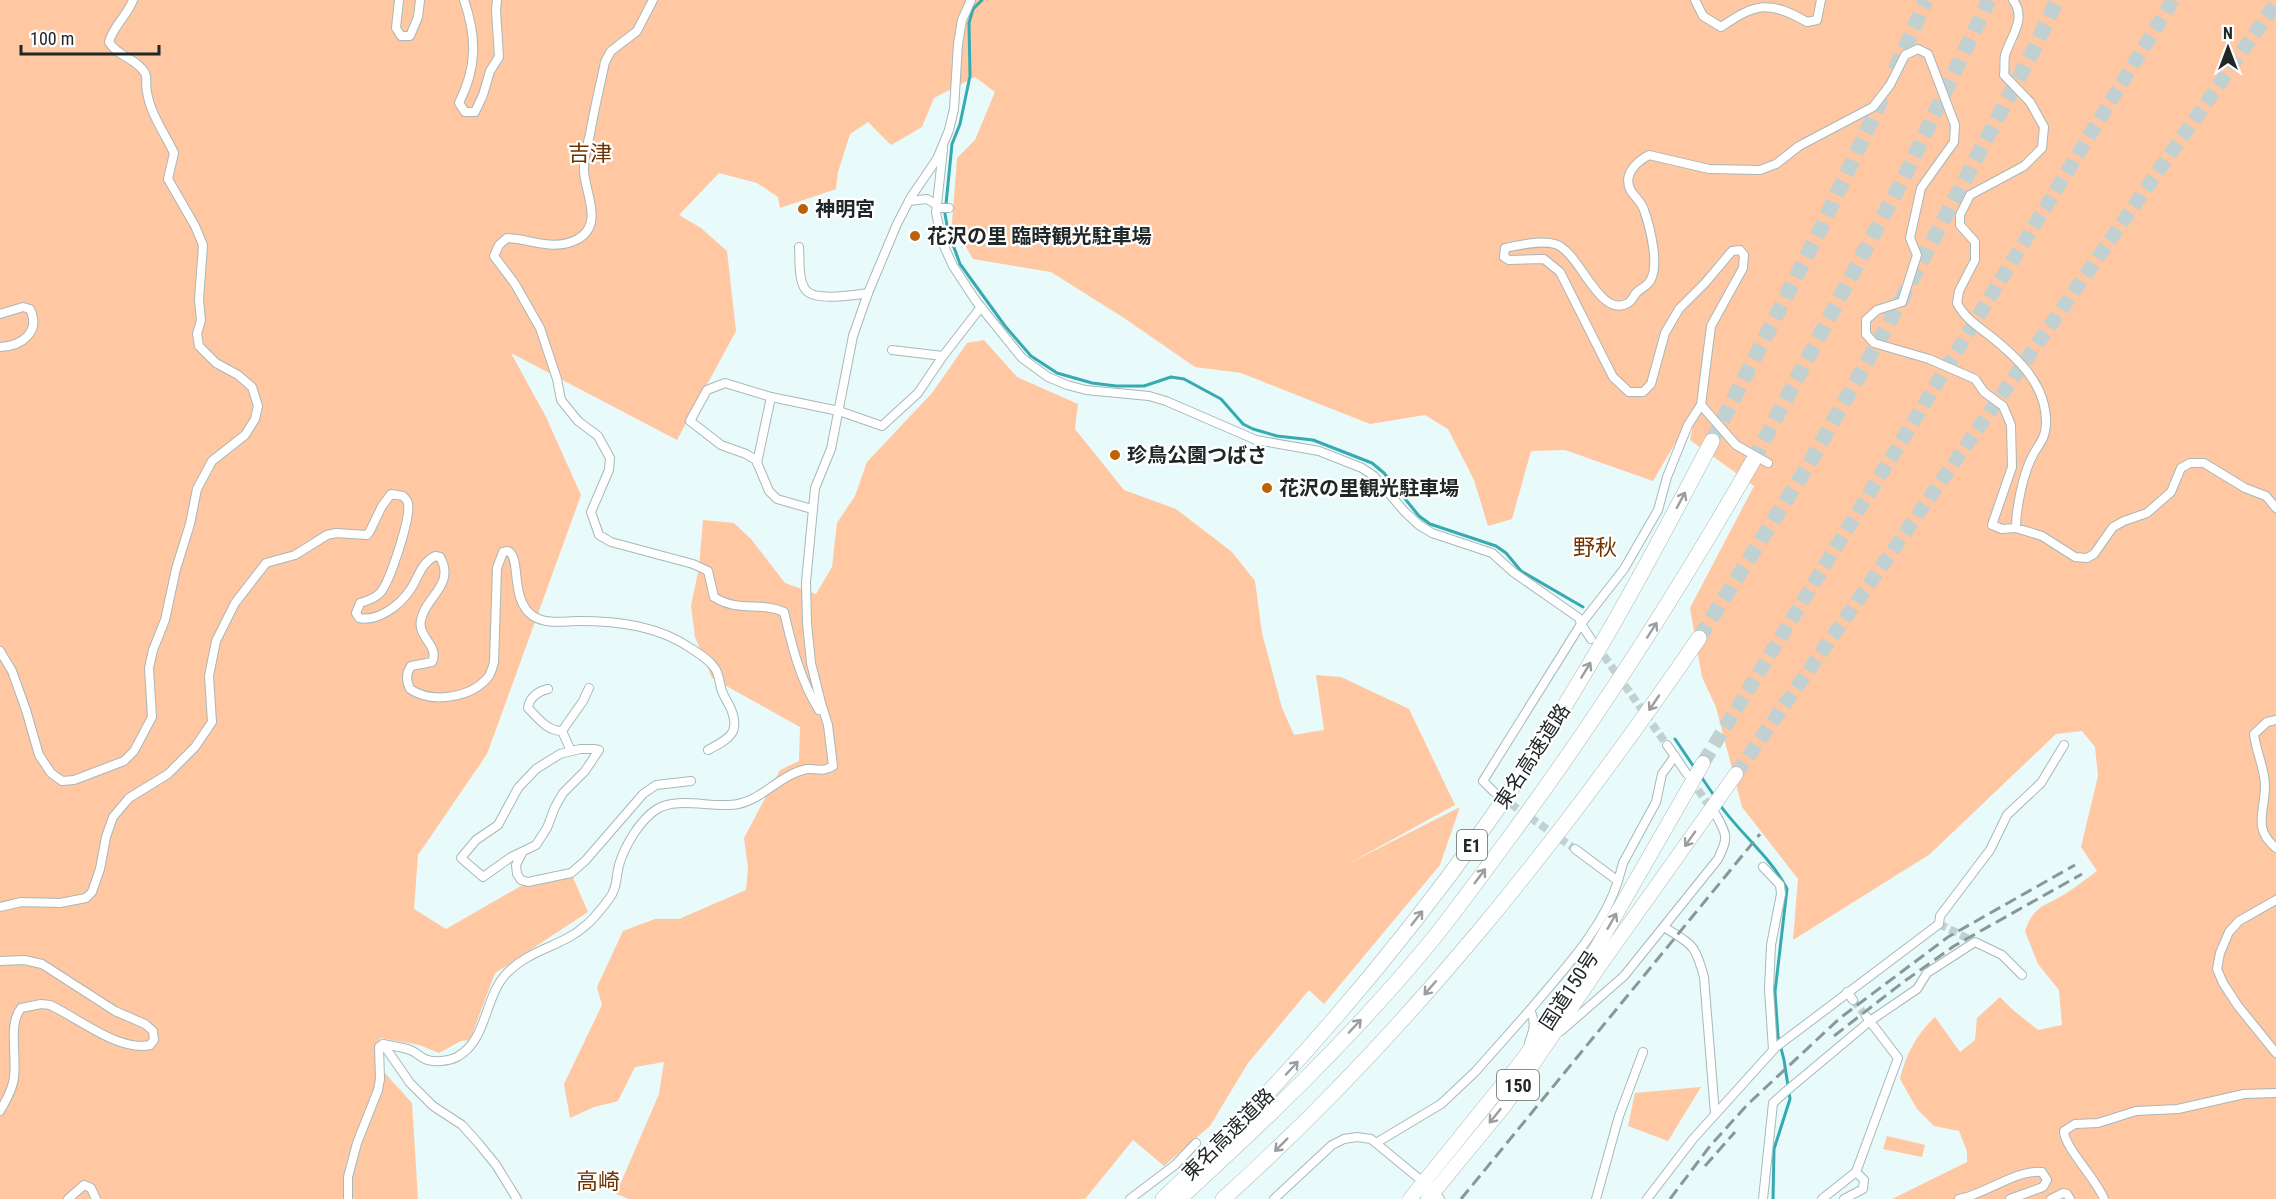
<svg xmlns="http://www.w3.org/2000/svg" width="2276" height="1199" font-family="'Roboto Condensed','Noto Sans JP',sans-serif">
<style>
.green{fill:#ffc7a2}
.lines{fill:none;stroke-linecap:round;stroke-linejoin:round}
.stream{stroke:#35abb1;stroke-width:3}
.minor-tunnel{stroke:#c1d0d0;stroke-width:8;stroke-dasharray:8 4;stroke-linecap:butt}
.trunk-tunnel{stroke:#c1d0d0;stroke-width:14;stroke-dasharray:14 7;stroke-linecap:butt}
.motorway-tunnel{stroke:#c1d0d0;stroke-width:15;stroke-dasharray:15 8;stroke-linecap:butt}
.minor-casing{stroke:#a8b8b9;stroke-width:10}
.trunk-casing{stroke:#a8b8b9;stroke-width:15}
.motorway-casing{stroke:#a8b8b9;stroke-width:16}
.minor{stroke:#fff;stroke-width:8}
.trunk{stroke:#fff;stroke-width:14}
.motorway{stroke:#fff;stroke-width:15}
.rail{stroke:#8b9696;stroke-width:3;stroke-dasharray:12 6;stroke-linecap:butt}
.oneway{stroke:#9b9e9e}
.poi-dot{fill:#bb6106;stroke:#fff;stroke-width:2}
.labels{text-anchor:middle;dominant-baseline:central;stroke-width:4.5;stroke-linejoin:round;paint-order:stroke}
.shield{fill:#fff;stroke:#646868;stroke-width:1.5}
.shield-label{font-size:18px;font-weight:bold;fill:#212727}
.poi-label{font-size:20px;font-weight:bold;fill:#212727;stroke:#fff;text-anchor:start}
.street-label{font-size:20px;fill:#212727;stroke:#fff}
.quarter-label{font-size:22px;fill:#6e3500;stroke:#fff}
</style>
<rect width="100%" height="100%" fill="#e9fafa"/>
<!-- green -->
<g class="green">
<path d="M 0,0 L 2276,0 L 2276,1199 L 1892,1199 L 1967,1162 L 1967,1151 L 1959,1131 L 1934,1126 L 1917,1109 L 1900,1079 C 1906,1054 1916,1035 1935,1017 L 1960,1052 L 1975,1040 L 1977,1018 L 2000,997 L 2013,1010 L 2038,1030 L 2062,1025 L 2059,990 L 2038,964 L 2025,931 C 2034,905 2044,907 2065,894 C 2076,887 2086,879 2097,871 L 2081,847 L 2098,776 L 2095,747 L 2082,731 L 2056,734 L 1930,854 L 1793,940 L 1798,879 L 1742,807 L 1716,707 L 1702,677 L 1690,608 L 1754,486 L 1690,440 L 1697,406 L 1653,481 L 1565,450 L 1531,451 L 1512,519 L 1488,526 L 1474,480 L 1448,429 L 1425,415 L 1370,424 L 1241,373 L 1195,367 L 1121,316 L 1051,272 L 973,259 L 952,223 L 957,158 L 975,140 L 995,92 L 975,77 L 934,98 L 922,127 L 891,145 L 868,122 L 850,134 L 838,172 L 836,189 L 780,208 L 778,197 L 757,183 L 719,173 L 679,215 L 701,228 L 727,251 L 736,331 L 677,440 L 511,353 L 546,417 L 581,495 L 487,754 L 418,855 L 414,909 L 446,929 L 528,882 L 571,873 L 588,912 L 495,973 L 470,1040 L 461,1041 L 439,1053 L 419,1045 L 380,1038 L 374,1095 L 384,1072 L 412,1103 L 418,1199 L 0,1199 Z"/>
<path d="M 984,340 L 1017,377 L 1078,404 L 1075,429 L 1124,490 L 1176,509 L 1232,552 L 1255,581 L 1262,633 L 1282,708 L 1294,735 L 1324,730 L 1316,675 L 1341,677 L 1409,709 L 1455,805 L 1346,865 L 1460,807 L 1440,865 L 1324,1004 L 1309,990 L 1248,1063 L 1210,1126 L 1164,1166 L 1133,1140 L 1085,1199 L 629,1199 L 616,1194 L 659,1094 L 664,1062 L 635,1067 L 618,1101 L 594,1107 L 570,1118 L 564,1084 L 602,1005 L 597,987 L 623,931 L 655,919 L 679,919 L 746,890 L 748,868 L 744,838 L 780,770 L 799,761 L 800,727 L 712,678 L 695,637 L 691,606 L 699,567 L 703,520 L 734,523 L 751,539 L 785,583 L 816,594 L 832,567 L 837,523 L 855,496 L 867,462 L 932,393 L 967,343 Z"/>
<path d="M 1701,1087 L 1668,1141 L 1628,1126 L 1635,1093 Z"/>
<path d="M 1887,1136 L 1925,1145 L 1922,1157 L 1883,1149 Z"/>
</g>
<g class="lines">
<!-- stream -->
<g class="stream">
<path d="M 982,0 L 973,9 L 969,23 L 970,76 L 960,124 L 952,144 L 945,214 L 948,231 L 960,264 L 1005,326 L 1031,356 L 1057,373 L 1092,383 L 1116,386 L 1144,386 L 1171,377 L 1184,379 L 1221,399 L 1243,424 L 1253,429 L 1277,436 L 1313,440 L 1372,463 L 1384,473 L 1419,516 L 1430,524 L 1496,546 L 1506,553 L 1521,571 L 1583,607"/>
<path d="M 1675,739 L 1694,767"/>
<path d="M 1700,775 L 1715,797"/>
<path d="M 1720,805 C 1739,832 1774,861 1787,889 L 1775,992 L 1778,1036 L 1784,1060 L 1790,1099 L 1774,1149 L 1773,1199"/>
</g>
<!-- minor-tunnel -->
<g class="minor-tunnel">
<path d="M 1597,646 L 1667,745"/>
<path d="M 1691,780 L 1713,811"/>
<path d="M 1501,797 L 1575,849"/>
<path d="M 1939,924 L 1975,942"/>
<path d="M 1853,1000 L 1866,1016"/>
</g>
<!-- trunk-tunnel -->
<g class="trunk-tunnel">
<path d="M 1703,763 L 2173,0"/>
<path d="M 1736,774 L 2276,3"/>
</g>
<!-- motorway-tunnel -->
<g class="motorway-tunnel">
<path d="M 1895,70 L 1926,0"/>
<path d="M 1712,441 L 1820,230 L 1885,92"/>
<path d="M 1753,461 L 1906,173 L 1989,0"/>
<path d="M 1699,638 L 1809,464 L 1890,321 L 2034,49 L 2057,0"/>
</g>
<!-- minor casing -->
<g class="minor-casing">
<g id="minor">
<path d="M 399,0 L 396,28 L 401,36 L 410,36 L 418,17 L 420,0"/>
<path d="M 464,0 C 477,38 477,67 459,103 L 465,112 L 475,112 L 483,95 L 490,71 L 499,57 L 496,10 L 497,0"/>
<path d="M 653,0 L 637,31 L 611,51 L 605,62 C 600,86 594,110 590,134 C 587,146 583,159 584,171 C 585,193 604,224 578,239 C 554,252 531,239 507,238 L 499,245 L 494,256 L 515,284 L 540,328 L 557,379 L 561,400 L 578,421 L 598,436 L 610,458 L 609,470 L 591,512 L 599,535 L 611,542 L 693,564 L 708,571 L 714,597 C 739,613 759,601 784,612 C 792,646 800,680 819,710"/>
<path d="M 1695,0 L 1703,16 L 1721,27 C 1756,3 1769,0 1807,22 L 1817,20 L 1821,0"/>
<path d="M 2013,0 C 2027,19 2011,36 2005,55 C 2004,61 2005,69 2004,75 L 2030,102 L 2044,127 L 2042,148 L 2024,166 L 1970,195 L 1960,215 L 1960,225 L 1975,242 L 1975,260 L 1959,291 L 1957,303 C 1964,317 1977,326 1989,335 C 2018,358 2047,385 2046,424 C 2046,439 2037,446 2032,457 C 2023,474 2016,509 2016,528 L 2042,536 L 2075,557 L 2087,558 L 2094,554 L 2113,527 L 2124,521 L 2147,513 L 2171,492 L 2181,468 L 2190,463 L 2204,463 L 2245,488 L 2266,496 L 2276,508"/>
<path d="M 943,149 L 936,213 L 943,244 L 953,266 L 976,301 L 1022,358 L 1048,377 L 1067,385 L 1086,390 L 1149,396 L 1166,401 L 1256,440 L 1319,451 L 1362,468 L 1374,476 L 1404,511 L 1419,525 L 1432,533 L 1492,553 L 1513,572 L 1579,618 L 1581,624 L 1483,781 L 1494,792"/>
<path d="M 909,201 L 927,199 L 937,205"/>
<path d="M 937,208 L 949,208"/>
<path d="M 799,247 C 800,260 798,278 805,289 C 813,302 855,295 868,293"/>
<path d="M 0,314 L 23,307 L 30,309 C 41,332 22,346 0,347"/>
<path d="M 892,350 L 943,356 L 981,307"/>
<path d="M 1701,405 L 1711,326 L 1743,268 L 1744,255 L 1740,250 L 1732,251 L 1705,283 L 1679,309 L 1665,333 L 1651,384 L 1643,392 L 1629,392 L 1613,377 L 1560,272 L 1544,259 L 1509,260 L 1504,257 L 1505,248 C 1519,245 1541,240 1555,244 C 1580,251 1599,320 1628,303 C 1632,301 1633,297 1636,293 C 1640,289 1647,286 1650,281 C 1660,266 1650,227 1644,210 C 1642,203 1635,197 1631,191 C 1622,175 1636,162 1649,155 L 1709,169 L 1760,170 L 1776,164 L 1799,146 L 1873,107 L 1890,85 L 1905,55 L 1918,49 L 1928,54 L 1955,125 L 1954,142 L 1921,188 L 1910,238 L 1917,255 L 1902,302 L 1877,310 L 1866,320 L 1866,334 L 1874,343 L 1929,359 L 1975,379 L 1984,392 L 2003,406 L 2011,425 L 2012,467 L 1992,525 L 2002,529 L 2016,528"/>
<path d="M 757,463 L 771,397"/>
<path d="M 812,509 L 777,499 L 769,491 L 756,460 L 746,454 L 721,445 L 690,421 L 707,390 L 725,383 L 771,397 L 839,411 L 882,426 L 918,393 L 943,356"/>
<path d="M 1591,639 L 1581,624 L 1624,569 L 1658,510 L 1667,477 L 1688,425 L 1701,405 L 1736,445 L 1768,463"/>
<path d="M 0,651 L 12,671 L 26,710 L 39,755 L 51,773 L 62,781 L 74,780 L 124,761 L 134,751 L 152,717 L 149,668 L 153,650 L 165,620 L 176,569 L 190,524 L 197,489 L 212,461 L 245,435 L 255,419 L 258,406 L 252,387 L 238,375 L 216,363 L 199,346 L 197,334 L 201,320 L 199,300 L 203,245 L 195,226 L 168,179 L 174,153 C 165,134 150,113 147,92 C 145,85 148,79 145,73 C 136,58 118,57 109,42 C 113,26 127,16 133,0"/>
<path d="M 548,689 C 538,691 529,698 528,708 C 538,718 547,731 562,731"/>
<path d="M 2276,720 L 2267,722 L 2254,734 C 2256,752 2265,769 2265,786 C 2265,812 2252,828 2276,848"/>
<path d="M 1667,745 L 1687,774"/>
<path d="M 594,749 L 599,750 L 585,771 L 563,793 L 555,807 L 547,828 L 536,845 L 511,857 L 483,877 L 461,858 L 476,840 L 498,825 L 518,788 L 536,769 L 560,754 L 580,749 Z"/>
<path d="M 571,751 L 562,731 L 583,701 L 589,688"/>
<path d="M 522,853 L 516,865 L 517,874 L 521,880 L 528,882 L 571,873 L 585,861 L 643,794 L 656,785 L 691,781"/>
<path d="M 1763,867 L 1780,885 L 1781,894 L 1771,945 L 1769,989 L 1773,1050"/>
<path d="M 1618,881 L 1623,863 L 1656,802 L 1662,774 L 1675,756"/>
<path d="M 2276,900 L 2239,921 L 2229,932 L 2220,953 L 2217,969 L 2223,983 L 2238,1006 L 2276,1053"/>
<path d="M 0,907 L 21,902 L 60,903 L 86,898 L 92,892 L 100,869 L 106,837 L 113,817 L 129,798 L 168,774 L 195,747 L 212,722 L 209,676 L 216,641 L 235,603 L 259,572 L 266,563 L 295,555 L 327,535 L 336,533 L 367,535 L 370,531 L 382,506 L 391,494 L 403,496 C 405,498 408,501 408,504 C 411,517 390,582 380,593 C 375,598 367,601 360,603 L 356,613 L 359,618 C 378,622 400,605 410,590 C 419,577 420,564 435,556 L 440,557 C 456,585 425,597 421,620 C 417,637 440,646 432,662 L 411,666 C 406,673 406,681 410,689 C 432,704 472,698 489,676 C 491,672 493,667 494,662 L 497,568 L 503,552 L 508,551 C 522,558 509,599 533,616 C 547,625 564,621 578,621 C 619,621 659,626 692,649 C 700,654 709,660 714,667 C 719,673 719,680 721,688 C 723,696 728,702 731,709 C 741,734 728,739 708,750"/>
<path d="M 1664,927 C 1692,945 1695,943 1704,977 L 1715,1114"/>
<path d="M 0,961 L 24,960 L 42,964 L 115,1011 L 145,1024 L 153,1031 L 154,1040 L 150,1045 C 119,1052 78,1018 50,1005 L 41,1004 L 21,1008 C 8,1024 17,1056 14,1077 C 13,1089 6,1101 0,1111"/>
<path d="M 1847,992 L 1853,1000"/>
<path d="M 1561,1031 L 1624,976 L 1718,859 C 1728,838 1728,836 1716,815"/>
<path d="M 1529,1043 C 1534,1030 1536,1022 1530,1010 C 1562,971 1602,931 1618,881 L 1575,849"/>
<path d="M 383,1044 L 410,1083 L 433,1106 L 462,1125 L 479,1144 L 496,1165 L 517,1199"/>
<path d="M 1376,1143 L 1441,1104 L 1475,1072 L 1530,1010"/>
<path d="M 68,1199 L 84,1185 L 91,1188 L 96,1199"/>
<path d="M 348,1199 L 348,1177 L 357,1143 L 378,1090 L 380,1079 L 379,1047 L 383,1044 C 392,1046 402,1047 410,1050 C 416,1052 420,1057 425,1059 C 433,1063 449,1061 457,1057 C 488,1040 484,996 507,973 C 530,949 563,946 585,926 C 594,919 602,908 609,899 C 617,889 616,877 619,865 C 625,845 640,820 657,809 C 677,796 715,809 738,804 C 763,799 781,774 807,769 C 818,768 821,773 833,766 L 828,725 L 821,703 L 811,663 L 807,623 L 806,582 L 815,488 L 831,449 L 853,336 L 868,293 L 897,224 L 911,197 L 937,159 L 949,130 L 954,109 L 958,44 L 962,20 L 971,0"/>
<path d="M 1130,1199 L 1175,1165 L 1196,1143"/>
<path d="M 1274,1199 L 1332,1145 L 1344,1139 L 1357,1137 L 1371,1139 L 1434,1191 L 1440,1199"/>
<path d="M 1596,1199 L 1619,1116 L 1643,1052"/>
<path d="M 1647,1199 L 1693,1139 L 1776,1047 L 1939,924 L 1940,916 L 1990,850 L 2007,815 L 2041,783 L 2064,745"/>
<path d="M 1763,1199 L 1773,1103 L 1784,1093 L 1870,1021 L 1917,989 L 1927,973 L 1975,942 L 2002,955 L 2022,975"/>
<path d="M 1822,1199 L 1856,1172 L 1898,1058 L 1866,1016"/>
<path d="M 1844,1199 L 1863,1189 L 1864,1180 L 1856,1172"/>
<path d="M 1959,1199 C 1986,1194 2017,1169 2042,1172 L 2047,1180 L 2043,1187 L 2010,1199"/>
<path d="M 2051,1199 L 2063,1193 L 2067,1194 L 2070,1199"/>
<path d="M 2104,1199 C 2097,1180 2064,1147 2064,1131 L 2075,1124 L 2098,1123 L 2136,1111 L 2178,1109 L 2244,1094 L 2276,1093"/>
</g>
</g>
<!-- trunk casing -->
<g class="trunk-casing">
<g id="trunk">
<path d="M 1410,1199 L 1524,1058 L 1583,972 L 1703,763"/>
<path d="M 1428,1199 L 1506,1104 L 1601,964 L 1736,774"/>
</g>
</g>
<!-- motorway casing -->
<g class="motorway-casing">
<g id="motorway">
<path d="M 1163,1199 C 1283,1084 1388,963 1484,828 C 1571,706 1643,574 1712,441"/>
<path d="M 1179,1199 C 1268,1118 1356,1033 1433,939 C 1460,905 1486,869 1512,834 C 1600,714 1679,590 1753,461"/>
<path d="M 1223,1199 C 1406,1035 1561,840 1699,638"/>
</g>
</g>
<!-- minor -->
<use href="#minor" class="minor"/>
<!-- trunk -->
<use href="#trunk" class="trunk"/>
<!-- motorway -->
<use href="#motorway" class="motorway"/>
<!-- rail -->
<g class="rail">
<path d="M 1834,1036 L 1902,983 L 1954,946 L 2082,874"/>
<path d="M 1705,1166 L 1735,1132"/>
<path d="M 1461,1199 L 1760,834"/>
<path d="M 1670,1199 L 1710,1146 L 1748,1104 L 1840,1018 L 1948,937 L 2075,865"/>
</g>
</g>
<!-- one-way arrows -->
<defs><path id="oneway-shaft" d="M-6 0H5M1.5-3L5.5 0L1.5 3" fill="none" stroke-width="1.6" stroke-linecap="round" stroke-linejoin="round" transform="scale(1.5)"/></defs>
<g class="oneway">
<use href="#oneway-shaft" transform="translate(1681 500) rotate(-62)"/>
<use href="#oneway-shaft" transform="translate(1652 630) rotate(-57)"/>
<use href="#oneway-shaft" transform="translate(1586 670) rotate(-59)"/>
<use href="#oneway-shaft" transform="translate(1654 703) rotate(124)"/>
<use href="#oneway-shaft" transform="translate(1690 839) rotate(125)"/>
<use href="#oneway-shaft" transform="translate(1480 876) rotate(-53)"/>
<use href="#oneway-shaft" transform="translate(1417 918) rotate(-52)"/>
<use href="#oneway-shaft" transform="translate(1612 921) rotate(-60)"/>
<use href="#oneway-shaft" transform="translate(1430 988) rotate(131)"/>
<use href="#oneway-shaft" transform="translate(1355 1026) rotate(-47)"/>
<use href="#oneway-shaft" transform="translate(1292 1068) rotate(-47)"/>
<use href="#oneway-shaft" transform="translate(1495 1116) rotate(129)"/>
<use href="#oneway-shaft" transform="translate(1281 1145) rotate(135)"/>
</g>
<!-- markers -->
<g class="poi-dot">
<circle cx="803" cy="209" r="6"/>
<circle cx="915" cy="236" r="6"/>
<circle cx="1115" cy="455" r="6"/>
<circle cx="1267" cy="488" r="6"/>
</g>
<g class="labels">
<!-- shield labels -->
<g class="shield">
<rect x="1457" y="830" width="30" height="30" rx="4.5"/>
<rect x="1497" y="1070" width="42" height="30" rx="4.5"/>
</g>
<g class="shield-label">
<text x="1472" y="845">E1</text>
<text x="1518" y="1085">150</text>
</g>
<!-- poi labels -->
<g class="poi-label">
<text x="815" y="209">神明宮</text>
<text x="927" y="236">花沢の里 臨時観光駐車場</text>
<text x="1127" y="455">珍鳥公園つばさ</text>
<text x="1279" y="488">花沢の里観光駐車場</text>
</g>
<!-- street labels -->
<g class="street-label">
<text transform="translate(1532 756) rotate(-57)">東名高速道路</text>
<text transform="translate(1569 990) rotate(-57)">国道150号</text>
<text transform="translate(1228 1134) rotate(-45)">東名高速道路</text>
</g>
<!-- quarter labels -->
<g class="quarter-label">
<text x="590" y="153">吉津</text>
<text x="1595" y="547">野秋</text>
<text x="598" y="1181">高崎</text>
</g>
</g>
<!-- north arrow -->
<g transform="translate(2228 48)" stroke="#ffffff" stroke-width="4.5" paint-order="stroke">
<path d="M0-4.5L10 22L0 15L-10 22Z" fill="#212727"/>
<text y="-9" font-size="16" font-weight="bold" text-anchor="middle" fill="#212727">N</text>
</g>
<!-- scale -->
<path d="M21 45v9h138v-9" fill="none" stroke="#212727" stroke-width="3"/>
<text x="30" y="45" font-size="18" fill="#212727" stroke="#ffffff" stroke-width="4.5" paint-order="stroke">100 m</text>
</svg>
